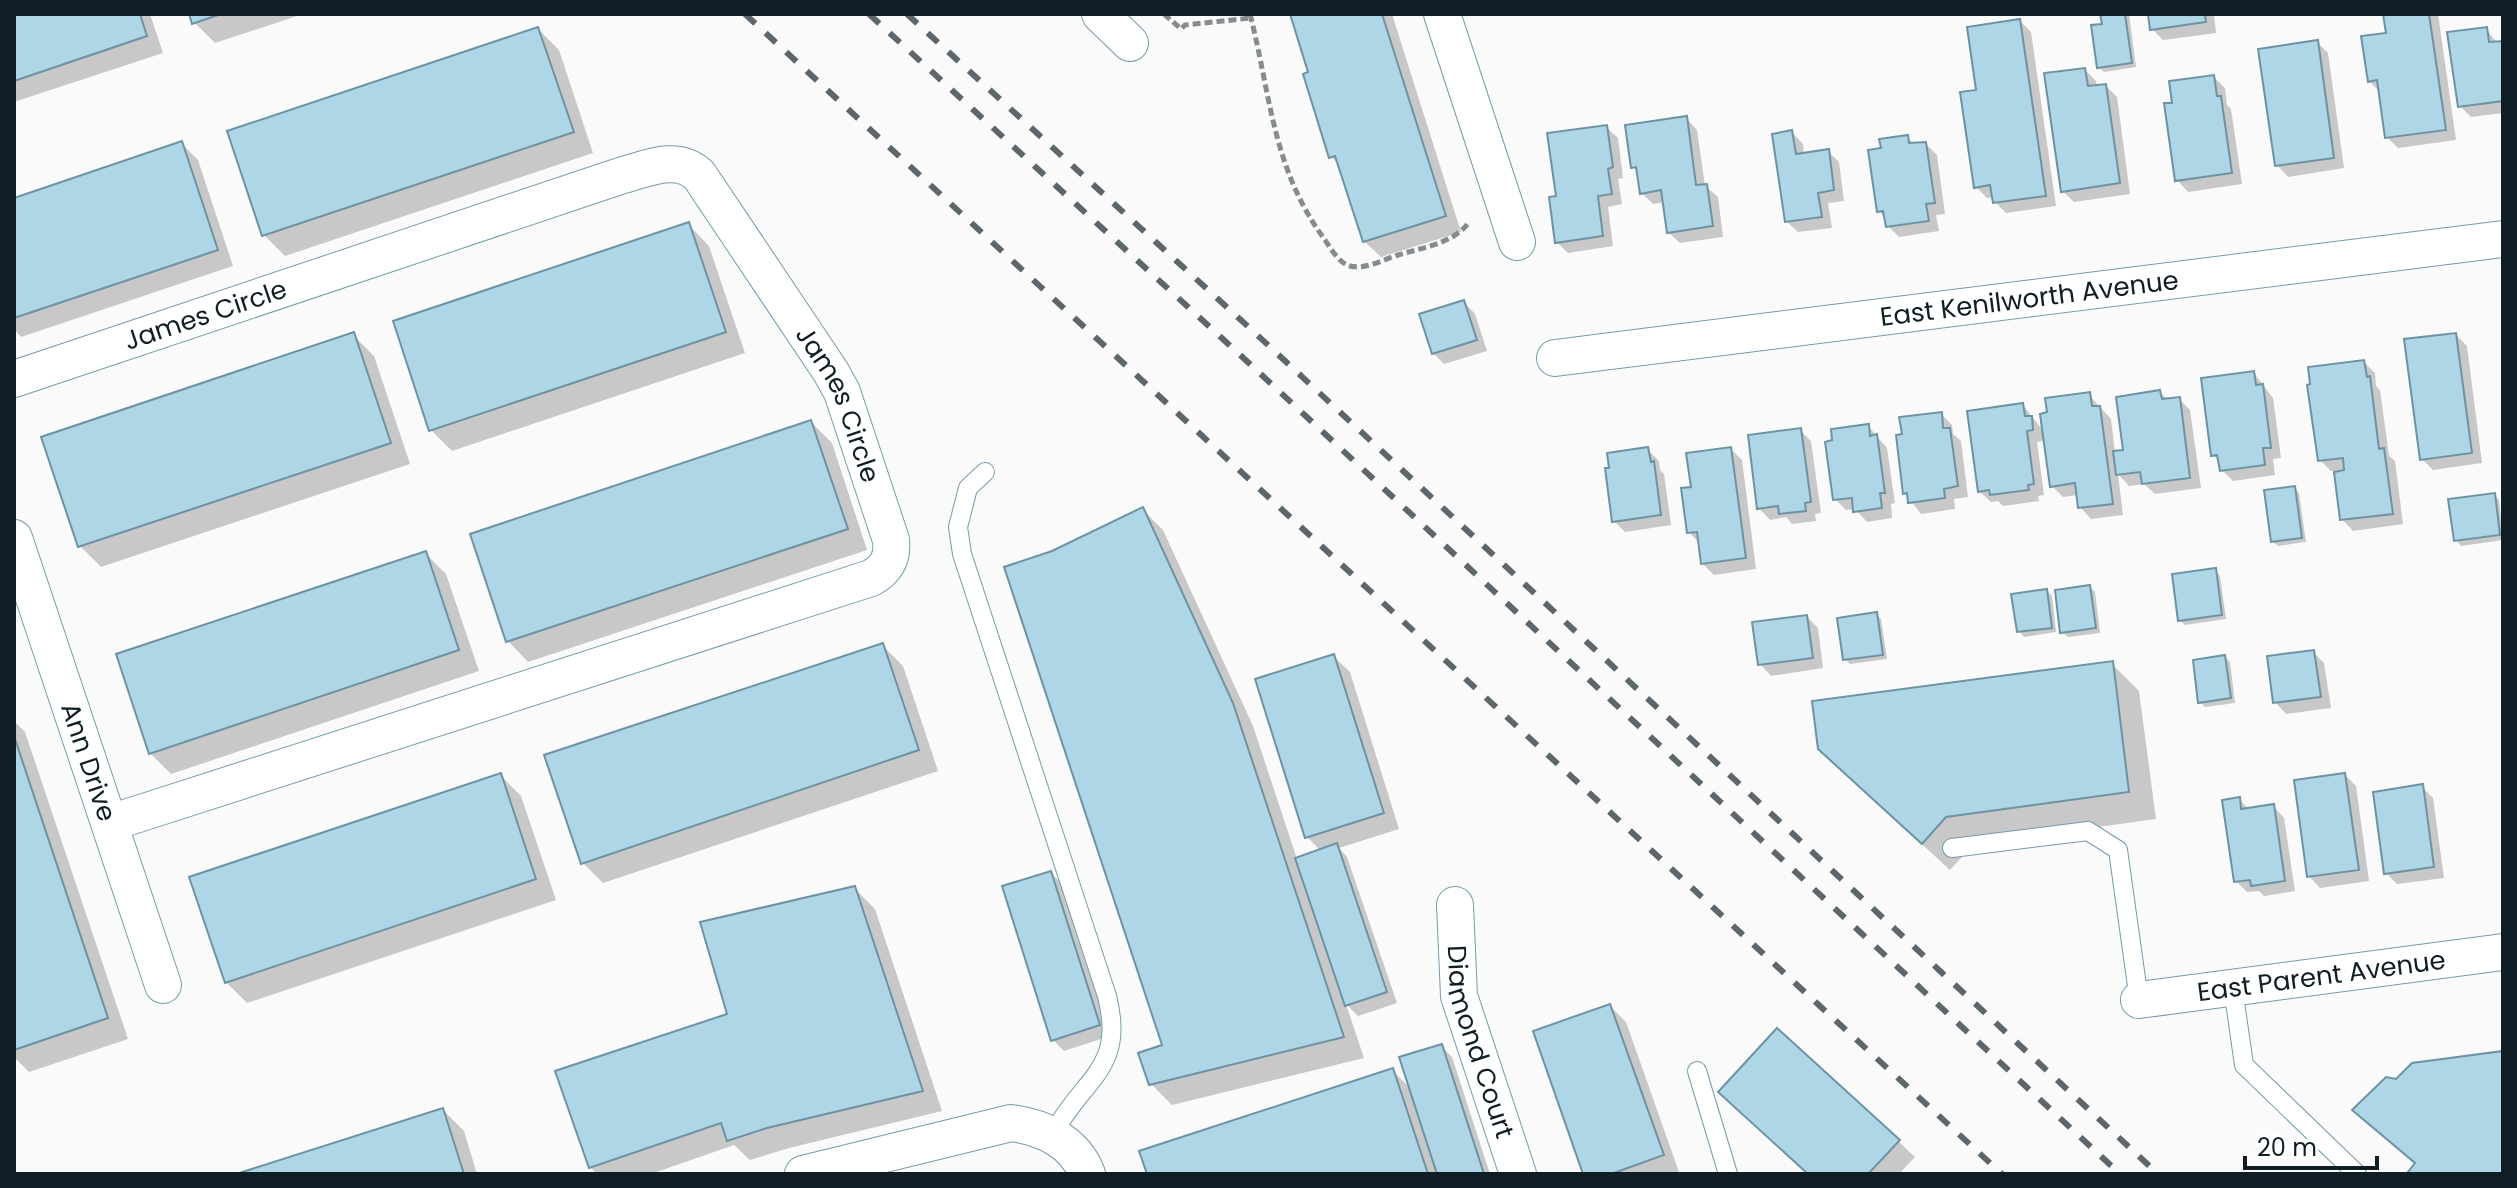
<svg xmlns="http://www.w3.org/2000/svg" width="2517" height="1188" font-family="Poppins,sans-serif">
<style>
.shadow{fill:#0003}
.building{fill:#aed6e7;stroke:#6d93a3;stroke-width:2}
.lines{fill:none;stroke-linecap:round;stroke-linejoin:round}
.service-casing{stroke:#759bab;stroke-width:20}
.minor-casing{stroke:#759bab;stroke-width:38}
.path{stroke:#848c8f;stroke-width:5;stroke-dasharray:8 4;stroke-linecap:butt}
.service{stroke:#fff;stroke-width:18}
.minor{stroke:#fff;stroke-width:36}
.rail{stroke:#5d676b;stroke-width:6;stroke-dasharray:14 14;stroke-linecap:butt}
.labels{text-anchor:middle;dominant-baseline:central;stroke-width:7;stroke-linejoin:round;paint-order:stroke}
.street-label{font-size:26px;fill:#0e1e24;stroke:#fff}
</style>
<rect width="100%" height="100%" fill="#fafafa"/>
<!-- shadow -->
<g class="shadow">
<path d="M 14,14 L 150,14 L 163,53 L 14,102 Z"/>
<path d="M 191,14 L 303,14 L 215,43 L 194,22 Z"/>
<path d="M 1292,14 L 1392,14 L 1461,232 L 1381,257 L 1364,241 L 1340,166 L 1331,156 L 1311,73 Z"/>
<path d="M 2102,14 L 2129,14 L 2136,67 L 2104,72 L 2099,67 L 2104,26 Z"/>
<path d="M 2150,14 L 2214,14 L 2216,33 L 2163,40 L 2152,29 Z"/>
<path d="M 2385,14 L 2438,14 L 2456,140 L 2398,148 L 2387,137 L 2381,93 L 2370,82 L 2388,35 Z"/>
<path d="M 2020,21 L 2031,32 L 2056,206 L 2006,213 L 1995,202 L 1994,197 L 1987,198 L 1976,187 L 1978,92 Z"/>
<path d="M 538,29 L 559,50 L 593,153 L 285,256 L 264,235 Z"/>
<path d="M 2486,29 L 2497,43 L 2503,43 L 2503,113 L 2471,117 L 2460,106 Z"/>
<path d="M 2317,42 L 2328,53 L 2344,168 L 2288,177 L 2277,165 Z"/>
<path d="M 2085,70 L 2096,81 L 2097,87 L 2106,86 L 2117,97 L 2130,194 L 2074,202 L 2063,191 Z"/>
<path d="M 2214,77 L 2225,88 L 2227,105 L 2231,109 L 2242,184 L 2188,192 L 2177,180 L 2175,104 Z"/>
<path d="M 1686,118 L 1697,130 L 1705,186 L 1718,197 L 1723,237 L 1680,243 L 1668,232 L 1664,202 L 1653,204 L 1642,193 L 1639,173 L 1633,167 Z"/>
<path d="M 1606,127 L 1618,138 L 1623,178 L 1618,179 L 1622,204 L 1608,207 L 1613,246 L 1568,253 L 1557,242 L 1558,198 Z"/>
<path d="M 1792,132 L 1803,144 L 1804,155 L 1828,151 L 1839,162 L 1844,201 L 1828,203 L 1832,228 L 1798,232 L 1786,221 Z"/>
<path d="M 1907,137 L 1915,145 L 1926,144 L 1937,155 L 1945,214 L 1936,215 L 1939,231 L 1899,237 L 1888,226 L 1886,219 L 1879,211 L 1883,150 Z"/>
<path d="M 182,144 L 198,160 L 233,266 L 21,337 L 14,329 L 14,200 Z"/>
<path d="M 689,225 L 709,246 L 745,353 L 452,451 L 431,430 Z"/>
<path d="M 1464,302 L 1475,314 L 1487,351 L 1444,364 L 1433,353 Z"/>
<path d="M 353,335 L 374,356 L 410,464 L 101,567 L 80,546 Z"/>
<path d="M 2456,335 L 2467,346 L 2482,463 L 2433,470 L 2422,459 Z"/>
<path d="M 2364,362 L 2375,373 L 2376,386 L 2380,390 L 2389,456 L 2395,461 L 2403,524 L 2353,531 L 2342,519 L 2336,471 L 2331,471 L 2320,460 Z"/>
<path d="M 2254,373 L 2273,398 L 2281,458 L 2273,459 L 2275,475 L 2233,481 L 2222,470 L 2220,462 L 2213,455 Z"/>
<path d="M 2159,392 L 2168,400 L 2179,399 L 2190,410 L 2201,488 L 2155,494 L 2144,484 L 2129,486 L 2118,474 L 2123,515 L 2091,519 L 2080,507 L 2078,495 L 2063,497 L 2052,486 L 2046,440 L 2037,442 L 2044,495 L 2038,496 L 2039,501 L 2003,506 L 1998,501 L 1991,502 L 1979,491 L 2023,405 L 2044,432 L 2089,395 L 2111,419 L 2115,453 L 2125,451 Z"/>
<path d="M 1941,414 L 1952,425 L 1953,434 L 1961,441 L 1968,497 L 1954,499 L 1955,509 L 1921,514 L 1905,493 L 1904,436 Z"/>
<path d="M 811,422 L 832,443 L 867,550 L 528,662 L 508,641 Z"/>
<path d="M 1868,426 L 1887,448 L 1895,503 L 1891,504 L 1892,518 L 1867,522 L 1855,509 L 1846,510 L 1835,499 Z"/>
<path d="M 1800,430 L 1811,441 L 1821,513 L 1815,514 L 1816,521 L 1792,524 L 1786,517 L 1770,520 L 1759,508 Z"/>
<path d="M 1647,449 L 1659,461 L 1660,470 L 1664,474 L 1671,525 L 1625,532 L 1614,521 Z"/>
<path d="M 1731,449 L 1742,460 L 1756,569 L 1714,575 L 1703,564 L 1700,544 L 1689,532 L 1693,489 Z"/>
<path d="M 2294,488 L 2299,493 L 2306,542 L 2278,546 L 2272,541 Z"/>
<path d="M 2494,495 L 2499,500 L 2503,540 L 2461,546 L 2456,540 Z"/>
<path d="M 1143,510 L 1163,530 L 1253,726 L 1297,859 L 1321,851 L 1307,837 L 1333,656 L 1350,672 L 1399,829 L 1339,848 L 1347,857 L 1397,1003 L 1358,1016 L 1346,1004 L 1364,1058 L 1172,1105 L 1151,1084 L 1164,1046 L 1053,553 Z"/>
<path d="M 425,553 L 446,574 L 479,671 L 171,774 L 150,753 Z"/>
<path d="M 2215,570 L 2220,576 L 2226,619 L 2185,625 L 2180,620 Z"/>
<path d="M 2090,587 L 2095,592 L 2100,633 L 2068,637 L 2062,632 Z"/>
<path d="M 2047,591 L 2052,596 L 2056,632 L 2024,637 L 2019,631 Z"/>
<path d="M 1876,614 L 1881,619 L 1887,659 L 1850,664 L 1845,659 Z"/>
<path d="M 1807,617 L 1818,628 L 1823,668 L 1771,676 L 1760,664 Z"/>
<path d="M 882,645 L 903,666 L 938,771 L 603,883 L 582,862 Z"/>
<path d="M 2313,652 L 2324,663 L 2331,708 L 2286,714 L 2275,702 Z"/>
<path d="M 2225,657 L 2230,662 L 2235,703 L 2205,707 L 2200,702 Z"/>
<path d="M 2112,664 L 2139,691 L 2156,819 L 1974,844 L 1950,870 L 1848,776 Z"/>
<path d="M 14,721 L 25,732 L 128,1039 L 29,1072 L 14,1057 Z"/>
<path d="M 500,775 L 521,796 L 556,900 L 247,1003 L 226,982 Z"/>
<path d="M 2345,775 L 2356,786 L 2369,881 L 2320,888 L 2309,876 Z"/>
<path d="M 2422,787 L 2433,798 L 2444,878 L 2397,884 L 2386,873 Z"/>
<path d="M 2239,799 L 2249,810 L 2273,806 L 2284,818 L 2295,891 L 2264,896 L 2259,891 L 2247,892 L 2236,881 Z"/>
<path d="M 1051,873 L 1062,884 L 1110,1036 L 1064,1051 L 1053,1040 Z"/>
<path d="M 854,888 L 875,909 L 942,1111 L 789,1148 L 750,1160 L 734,1145 L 651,1174 L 597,1174 L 590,1167 L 730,1015 Z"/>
<path d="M 1610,1006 L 1626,1022 L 1679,1172 L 1672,1174 L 1586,1174 Z"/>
<path d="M 1441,1046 L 1452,1057 L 1490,1174 L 1149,1174 L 1392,1070 L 1411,1089 Z"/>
<path d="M 443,1110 L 464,1131 L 477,1174 L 243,1174 Z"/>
<path d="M 1898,1141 L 1915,1157 L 1899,1174 L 1809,1174 Z"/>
</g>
<!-- building -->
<g class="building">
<path d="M 14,14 L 140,14 L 147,36 L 14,81 Z"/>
<path d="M 189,14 L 221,14 L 192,24 Z"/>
<path d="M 1290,14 L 1382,14 L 1446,216 L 1363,242 L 1335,156 L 1329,158 L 1303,74 L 1308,72 Z"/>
<path d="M 2100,14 L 2125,14 L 2132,63 L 2097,68 L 2091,25 L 2102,24 Z"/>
<path d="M 2148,14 L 2205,14 L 2206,22 L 2150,30 Z"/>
<path d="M 2383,14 L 2429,14 L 2446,130 L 2385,138 L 2377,80 L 2368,82 L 2361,36 L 2386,33 Z"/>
<path d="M 2020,19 L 2046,196 L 1993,203 L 1990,185 L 1974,188 L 1960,92 L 1976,90 L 1967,27 Z"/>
<path d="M 538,27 L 574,132 L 262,236 L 227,131 Z"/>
<path d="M 2487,27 L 2489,42 L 2503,41 L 2503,101 L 2458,107 L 2447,32 Z"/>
<path d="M 2318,40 L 2334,158 L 2275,166 L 2258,49 Z"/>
<path d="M 2085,68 L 2088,86 L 2106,84 L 2120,183 L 2061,192 L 2044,73 Z"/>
<path d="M 2214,75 L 2217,96 L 2221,96 L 2232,173 L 2175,181 L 2164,103 L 2172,103 L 2169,81 Z"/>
<path d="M 1687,116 L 1696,185 L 1707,184 L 1713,226 L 1667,233 L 1661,190 L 1640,194 L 1636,167 L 1631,168 L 1625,125 Z"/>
<path d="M 1607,125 L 1613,167 L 1608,169 L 1612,194 L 1598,196 L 1603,236 L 1555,243 L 1549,197 L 1556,196 L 1547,133 Z"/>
<path d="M 1792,130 L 1796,154 L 1829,149 L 1834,190 L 1818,193 L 1822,217 L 1785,222 L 1772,134 Z"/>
<path d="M 1908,135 L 1909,143 L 1926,142 L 1935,203 L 1926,204 L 1929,221 L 1886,227 L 1883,211 L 1877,212 L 1868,150 L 1881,148 L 1879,139 Z"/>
<path d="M 182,141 L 218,250 L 14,318 L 14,198 Z"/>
<path d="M 689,222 L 726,332 L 429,431 L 393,321 Z"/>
<path d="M 1464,300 L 1477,340 L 1432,354 L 1419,314 Z"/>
<path d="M 354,332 L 391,443 L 78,547 L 41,437 Z"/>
<path d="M 2456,333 L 2472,453 L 2420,460 L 2404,339 Z"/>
<path d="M 2364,360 L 2367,377 L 2370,376 L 2379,449 L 2384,448 L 2393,514 L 2340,520 L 2334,472 L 2344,470 L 2343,458 L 2318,461 L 2307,385 L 2310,384 L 2308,367 Z"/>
<path d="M 2254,371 L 2256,385 L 2263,384 L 2271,448 L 2263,448 L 2265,465 L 2220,471 L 2217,455 L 2211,456 L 2201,378 Z"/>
<path d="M 2160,390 L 2162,399 L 2180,397 L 2190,478 L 2142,484 L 2140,472 L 2116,475 L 2113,451 L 2123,450 L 2116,397 Z"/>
<path d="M 2090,392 L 2092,406 L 2100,406 L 2113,504 L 2078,508 L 2075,483 L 2050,487 L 2040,414 L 2047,412 L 2045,398 Z"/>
<path d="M 2023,403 L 2025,416 L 2032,416 L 2033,430 L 2027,431 L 2034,484 L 2028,485 L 2029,490 L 1990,495 L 1989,490 L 1978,492 L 1967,411 Z"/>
<path d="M 1942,412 L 1943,428 L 1950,428 L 1958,486 L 1944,489 L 1945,498 L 1908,503 L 1907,493 L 1903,494 L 1896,435 L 1902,434 L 1899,417 Z"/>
<path d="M 811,420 L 848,529 L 506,642 L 470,534 Z"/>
<path d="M 1869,424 L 1870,436 L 1877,434 L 1885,493 L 1880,493 L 1882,508 L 1853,512 L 1852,498 L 1833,500 L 1825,442 L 1832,440 L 1831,429 Z"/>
<path d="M 1801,428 L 1811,502 L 1805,503 L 1806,511 L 1779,514 L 1778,506 L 1757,509 L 1748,435 Z"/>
<path d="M 1648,447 L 1651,462 L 1654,461 L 1661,515 L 1612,522 L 1605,468 L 1609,468 L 1607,453 Z"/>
<path d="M 1731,447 L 1746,558 L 1701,564 L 1697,532 L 1687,533 L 1681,488 L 1691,487 L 1686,453 Z"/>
<path d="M 2295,486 L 2302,538 L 2271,542 L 2264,490 Z"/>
<path d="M 2495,493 L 2500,535 L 2454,541 L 2448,499 Z"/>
<path d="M 1143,507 L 1233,703 L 1344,1037 L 1149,1085 L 1138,1053 L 1162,1045 L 1004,567 L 1052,551 Z"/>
<path d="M 426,551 L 459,650 L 149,754 L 116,654 Z"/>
<path d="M 2216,568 L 2222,615 L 2178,621 L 2172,574 Z"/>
<path d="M 2090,585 L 2096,628 L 2060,633 L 2055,590 Z"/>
<path d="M 2047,589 L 2052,628 L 2017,632 L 2011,594 Z"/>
<path d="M 1877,612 L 1883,655 L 1843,660 L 1837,618 Z"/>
<path d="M 1807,615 L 1813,658 L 1758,665 L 1752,622 Z"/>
<path d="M 883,643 L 919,750 L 581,864 L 544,755 Z"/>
<path d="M 2314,650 L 2321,697 L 2273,703 L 2267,656 Z"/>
<path d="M 1334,654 L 1384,813 L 1305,838 L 1255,679 Z"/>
<path d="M 2225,655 L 2231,698 L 2198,703 L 2193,660 Z"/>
<path d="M 2113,661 L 2129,792 L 1946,817 L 1922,844 L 1818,749 L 1812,701 Z"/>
<path d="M 14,736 L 108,1018 L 14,1050 Z"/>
<path d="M 501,773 L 536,879 L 225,983 L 189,877 Z"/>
<path d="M 2345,773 L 2359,870 L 2307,877 L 2294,780 Z"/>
<path d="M 2423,784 L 2434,867 L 2384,874 L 2373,792 Z"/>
<path d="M 2240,797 L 2241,809 L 2274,804 L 2285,881 L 2251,886 L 2250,880 L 2234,882 L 2222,800 Z"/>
<path d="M 1337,843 L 1387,992 L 1345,1006 L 1295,858 Z"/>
<path d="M 1051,871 L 1100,1025 L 1051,1041 L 1002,886 Z"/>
<path d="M 855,886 L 923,1091 L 767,1128 L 727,1141 L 721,1123 L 589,1168 L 555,1071 L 727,1014 L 700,922 Z"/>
<path d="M 1610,1004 L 1664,1155 L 1611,1174 L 1583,1174 L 1533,1031 Z"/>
<path d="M 1777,1028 L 1900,1140 L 1868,1174 L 1808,1174 L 1718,1092 Z"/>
<path d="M 1442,1044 L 1484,1174 L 1437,1174 L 1399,1057 Z"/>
<path d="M 2503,1051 L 2503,1174 L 2410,1174 L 2408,1172 L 2415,1163 L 2352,1110 L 2386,1077 L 2396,1079 L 2412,1063 Z"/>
<path d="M 1393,1068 L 1428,1174 L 1147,1174 L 1139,1151 Z"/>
<path d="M 443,1108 L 464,1174 L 236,1174 Z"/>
</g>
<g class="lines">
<!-- service casing -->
<g class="service-casing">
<g id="service">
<path d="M 985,472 L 968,488 L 958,527 L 962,554 L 1107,996 C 1126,1070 1082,1078 1053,1134"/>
<path d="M 1952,848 L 2088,831 L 2118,850 L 2139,1000"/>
<path d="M 2233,988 L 2244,1065 L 2357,1174"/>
<path d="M 1697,1071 L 1728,1174"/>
</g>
</g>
<!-- minor casing -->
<g class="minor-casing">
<g id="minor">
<path d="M 1100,14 L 1130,43"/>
<path d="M 1442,14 L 1517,242"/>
<path id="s1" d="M 1555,358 L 2503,239"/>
<path id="s2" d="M 14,379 L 620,176 C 646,169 677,154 699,175 L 831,372 L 842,392 L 891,540 C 893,558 887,569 871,578 L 110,823"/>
<path id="s3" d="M 14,538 L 163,985"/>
<path id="s4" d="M 1455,905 L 1459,996 L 1518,1174"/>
<path id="s5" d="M 2139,1000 L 2503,952"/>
<path d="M 803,1174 L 1011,1123 C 1043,1127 1075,1142 1087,1174"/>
</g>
</g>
<!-- path -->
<g class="path">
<path d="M 1164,14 L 1181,29 L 1185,25 L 1251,18"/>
<path d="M 1250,14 C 1271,96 1272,168 1325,240 C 1331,249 1339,263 1350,266 C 1365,270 1385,259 1398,255 C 1421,248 1455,243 1469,222"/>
</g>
<!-- service -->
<use href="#service" class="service"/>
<!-- minor -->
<use href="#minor" class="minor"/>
<!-- rail -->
<g class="rail">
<path d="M 745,14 L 2002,1174"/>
<path d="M 869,14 L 1237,352 L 2120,1174"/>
<path d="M 907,14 L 1254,332 L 2158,1174"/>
</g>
</g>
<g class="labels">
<!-- street labels -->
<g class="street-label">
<text stroke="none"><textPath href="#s1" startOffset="478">East Kenilworth Avenue</textPath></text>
<text stroke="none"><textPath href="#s2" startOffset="202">James Circle</textPath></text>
<text stroke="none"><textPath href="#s2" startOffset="992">James Circle</textPath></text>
<text stroke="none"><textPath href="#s3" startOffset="236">Ann Drive</textPath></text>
<text stroke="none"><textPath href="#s5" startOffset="184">East Parent Avenue</textPath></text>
<text stroke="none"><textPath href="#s4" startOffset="140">Diamond Court</textPath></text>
</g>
</g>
<!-- border -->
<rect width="2517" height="1188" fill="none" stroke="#0e1e24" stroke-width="32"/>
<!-- scale -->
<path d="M2245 1156v12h132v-12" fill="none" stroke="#0e1e24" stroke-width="4"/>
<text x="2257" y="1156" font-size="24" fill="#0e1e24" stroke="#ffffff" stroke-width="6" paint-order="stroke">20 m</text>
</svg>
